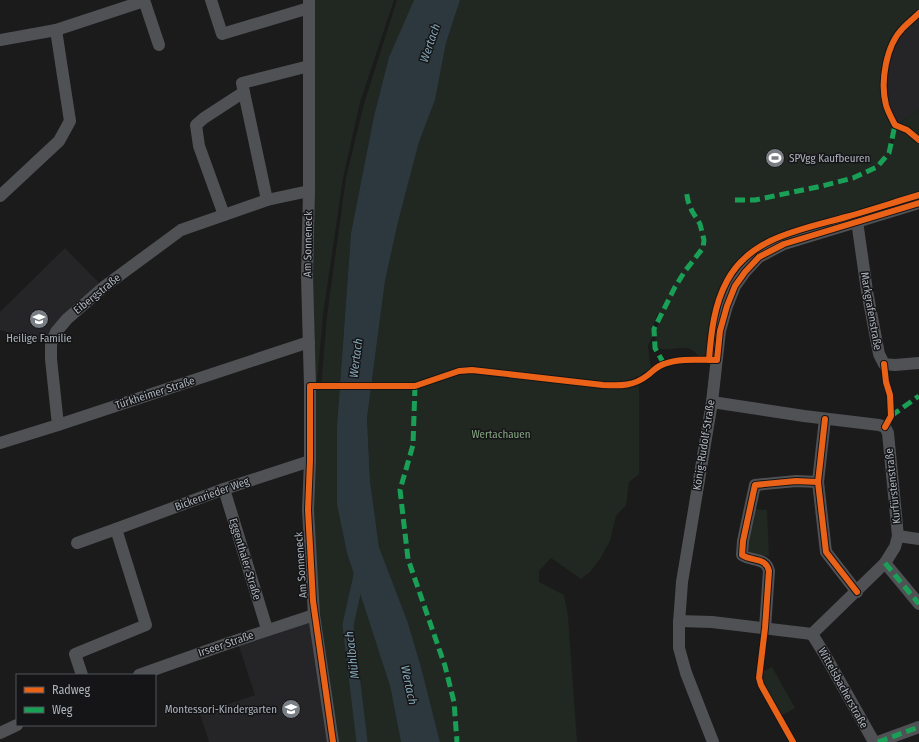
<svg xmlns="http://www.w3.org/2000/svg" width="919" height="742" font-family="'Fira Sans Condensed',sans-serif">
<style>
.built{fill:#252527}
.green{fill:#202821}
.water{fill:#2d383e}
.lines{fill:none;stroke-linecap:round;stroke-linejoin:round}
.canal{stroke:#2d383e;stroke-width:11}
.minor{stroke:#4f5154;stroke-width:12}
.quiet{stroke:#1a9f57;stroke-width:5;stroke-dasharray:10 5;stroke-linecap:butt}
.cycleway-casing{stroke:#151517;stroke-width:8}
.cycleway{stroke:#ea6118;stroke-width:6}
.labels{text-anchor:middle;dominant-baseline:central;stroke-width:3;stroke-linejoin:round;paint-order:stroke}
.poi-label{font-size:11px;fill:#acb3bc;stroke:#151517;text-anchor:start}
.street-label{font-size:11px;fill:#acb3bc;stroke:#151517}
.park-label{font-size:11px;fill:#86a783;stroke:#151517}
.water-label{font-size:12px;font-style:italic;fill:#84a6b6;stroke:#151517}
</style>
<rect width="100%" height="100%" fill="#1b1b1b"/>
<!-- built -->
<g class="built">
<path d="M 919,15 L 919,110 L 897,125 L 888,105 L 886,87 L 887,69 L 894,44 L 903,30 Z"/>
<path d="M 65,248 L 101,285 L 47,343 L 0,330 L 0,312 Z"/>
<path d="M 310,620 L 328,742 L 209,742 L 200,714 L 255,695 L 238,643 Z"/>
</g>
<!-- green -->
<g class="green">
<path d="M 311,0 L 394,0 L 360,102 L 343,178 L 323,315 L 317,382 L 311,382 Z"/>
<path d="M 397,0 L 414,0 L 389,57 L 374,116 L 351,233 L 337,426 L 337,505 L 347,553 L 390,686 L 401,742 L 337,742 L 319,615 L 312,510 L 314,389 L 321,388 L 327,316 L 346,178 L 364,104 Z"/>
<path d="M 460,0 L 919,0 L 919,10 C 890,34 878,66 884,103 C 886,111 892,118 893,125 C 894,132 891,140 889,146 L 892,147 L 897,128 L 907,131 L 919,141 L 919,192 C 897,199 875,207 852,213 C 808,227 748,235 725,281 C 713,305 710,331 708,358 L 700,358 C 697,355 694,350 690,349 C 682,345 669,352 657,348 C 653,336 657,327 662,316 L 657,315 L 652,329 L 652,338 L 648,345 L 650,364 L 653,369 L 638,380 L 639,384 L 639,474 L 629,482 L 626,505 L 616,516 L 610,541 L 600,559 L 590,572 L 581,579 L 551,558 L 539,571 L 539,582 L 564,595 L 568,616 L 577,742 L 440,742 L 421,667 L 408,623 L 379,547 L 370,481 L 367,418 L 385,281 L 398,222 L 419,142 L 435,100 L 446,43 Z"/>
<path d="M 919,110 L 919,137 L 909,128 L 897,125 Z"/>
<path d="M 854,216 L 855,219 L 755,254 L 714,341 L 712,341 L 719,303 L 728,282 L 737,268 L 753,252 L 782,236 Z"/>
<path d="M 755,509 L 767,510 L 769,556 L 750,554 C 744,544 752,521 755,509 Z"/>
<path d="M 772,667 L 795,708 L 781,716 L 762,683 L 762,672 Z"/>
</g>
<!-- water -->
<path class="water" d="M 414,0 L 460,0 L 446,43 L 435,100 L 419,142 L 398,222 L 385,281 L 367,418 L 370,481 L 379,547 L 408,623 L 421,667 L 440,742 L 401,742 L 390,686 L 347,553 L 337,505 L 337,426 L 351,233 L 374,116 L 389,57 Z"/>
<g class="lines">
<!-- canal -->
<path class="canal" d="M 360,571 L 348,625 L 362,742"/>
<!-- minor -->
<g class="minor">
<path d="M 144,0 L 159,45"/>
<path d="M 211,0 L 222,34 L 309,8"/>
<path d="M 309,0 L 309,191 L 307,276 L 310,386 L 310,461 L 308,510 L 314,615 L 333,742"/>
<path d="M 0,40 L 56,30 L 144,1"/>
<path d="M 0,196 L 59,141 L 70,121 L 56,30"/>
<path d="M 267,200 L 242,83 L 309,66"/>
<path d="M 224,215 L 199,146 L 196,125 L 204,118 L 244,92"/>
<path d="M 857,221 L 867,291 L 879,354 L 884,364 L 895,365 L 919,363"/>
<path d="M 712,402 L 804,416 L 879,425 L 885,427 L 888,433 L 898,536 L 895,547 L 885,563 L 812,634"/>
<path d="M 825,419 L 818,482 L 826,552 L 857,592"/>
<path d="M 58,425 L 51,359 L 51,344 L 56,332 L 67,319 L 105,286 L 181,230 L 267,200 L 309,191"/>
<path d="M 0,443 L 58,425 L 309,342"/>
<path d="M 224,489 L 267,629"/>
<path d="M 898,536 L 919,539"/>
<path d="M 77,543 L 116,529"/>
<path d="M 885,563 L 919,604"/>
<path d="M 679,621 L 712,622 L 812,634"/>
<path d="M 765,628 L 769,571 C 766,557 753,562 742,555 L 743,541 L 755,485 L 796,481 L 818,482"/>
<path d="M 812,634 L 825,655 L 874,742"/>
<path d="M 82,675 L 75,654 L 146,625 L 116,529 L 224,489 L 310,461"/>
<path d="M 139,675 L 229,643 L 314,615"/>
<path d="M 0,733 L 17,725"/>
<path d="M 713,742 L 686,673 L 679,648 L 679,623 L 682,582 L 712,402 L 720,331 L 727,306 L 735,286 L 745,272 L 759,257 L 784,244 L 919,203"/>
<path d="M 878,742 L 919,727"/>
</g>
<!-- quiet -->
<g class="quiet">
<path d="M 735,200 L 755,200 L 822,186 L 853,178 L 877,167 L 889,153 L 895,125 L 894,122"/>
<path d="M 664,364 L 655,348 L 654,329 L 675,287 L 685,271 L 703,248 L 704,240 L 700,224 L 692,211 L 688,201 L 686,190"/>
<path d="M 415,386 L 413,445 L 400,490 L 408,559 L 445,666 L 454,702 L 457,742"/>
<path d="M 891,416 L 919,396"/>
<path d="M 885,563 L 919,604"/>
<path d="M 878,742 L 919,727"/>
</g>
<!-- cycleway casing -->
<g class="cycleway-casing">
<g id="cycleway">
<path d="M 919,13 C 914,18 908,23 903,28 C 886,45 880,82 886,105 C 888,112 892,119 895,125 L 907,130 L 919,140"/>
<path d="M 709,360 C 711,333 714,305 727,281 C 750,237 803,229 846,217 C 871,210 895,202 919,195"/>
<path d="M 884,364 L 886,382 L 890,395 L 891,416 L 885,427"/>
<path d="M 825,419 L 818,482 L 826,552 L 857,592"/>
<path d="M 333,742 L 313,601 L 308,510 L 310,461 L 310,386 L 415,386 L 459,371 L 472,370 L 603,385 C 621,386 634,386 648,375 C 653,371 657,366 664,364 C 680,358 699,360 717,360 L 720,331 L 727,306 L 735,286 L 745,272 L 759,257 L 784,244 L 919,203"/>
<path d="M 793,742 L 761,685 L 759,678 L 765,628 L 769,571 C 766,557 753,562 742,555 L 743,541 L 755,485 L 796,481 L 818,482"/>
</g>
</g>
<!-- cycleway -->
<use href="#cycleway" class="cycleway"/>
</g>
<!-- icons -->
<defs>
<g id="stadium-disc" transform="scale(1)"><circle r="9.5" fill="#797e84" stroke="#151517"/><path d="M0-5a6.5 5 0 1 0 0 10a6.5 5 0 1 0 0-10ZM-3.5-1.8h7v3.6h-7Z" fill="#fff"/></g>
<g id="school-disc" transform="scale(1)"><circle r="9.5" fill="#797e84" stroke="#151517"/><path d="M0-5L7-2L0 1L-7-2ZM-4 1L0 2.5L4 1V4Q0 6-4 4Z" fill="#fff"/></g>
</defs>
<g fill-rule="evenodd">
<use href="#stadium-disc" x="775" y="158"/>
<use href="#school-disc" x="39" y="319"/>
<use href="#school-disc" x="291" y="709"/>
</g>
<g class="labels">
<!-- poi labels -->
<g class="poi-label">
<text x="789" y="158">SPVgg Kaufbeuren</text>
<text x="39" y="338" text-anchor="middle">Heilige Familie</text>
<text x="277" y="709" text-anchor="end">Montessori-Kindergarten</text>
</g>
<!-- street labels -->
<g class="street-label">
<text transform="translate(308 244) rotate(-89)">Am Sonneneck</text>
<text transform="translate(97 294) rotate(-39)">Eibergstraße</text>
<text transform="translate(871 311) rotate(80)">Markgrafenstraße</text>
<text transform="translate(155 393) rotate(-18)">Türkheimer Straße</text>
<text transform="translate(704 445) rotate(-81)">König-Rudolf-Straße</text>
<text transform="translate(893 486) rotate(-96)">Kurfürstenstraße</text>
<text transform="translate(212 494) rotate(-20)">Bickenrieder Weg</text>
<text transform="translate(245 559) rotate(73)">Eggenthaler Straße</text>
<text transform="translate(301 565) rotate(-94)">Am Sonneneck</text>
<text transform="translate(226 644) rotate(-19)">Irseer Straße</text>
<text transform="translate(843 688) rotate(61)">Wittelsbacherstraße</text>
</g>
<!-- park labels -->
<g class="park-label">
<text x="501" y="434">Wertachauen</text>
</g>
<!-- water labels -->
<g class="water-label">
<text transform="translate(430 43) rotate(-71)">Wertach</text>
<text transform="translate(356 358) rotate(-83)">Wertach</text>
<text transform="translate(352 655) rotate(-97)">Mühlbach</text>
<text transform="translate(409 685) rotate(78)">Wertach</text>
</g>
</g>
<!-- legend -->
<rect x="16" y="674" width="140" height="52" fill="#151517" stroke="#515459"/>
<rect x="24" y="687" width="20" height="6" fill="#ea6118" stroke="#515459"/>
<text x="52" y="694" font-size="12" fill="#acb3bc">Radweg</text>
<rect x="24" y="707" width="20" height="6" fill="#1a9f57" stroke="#515459"/>
<text x="52" y="714" font-size="12" fill="#acb3bc">Weg</text>
</svg>
